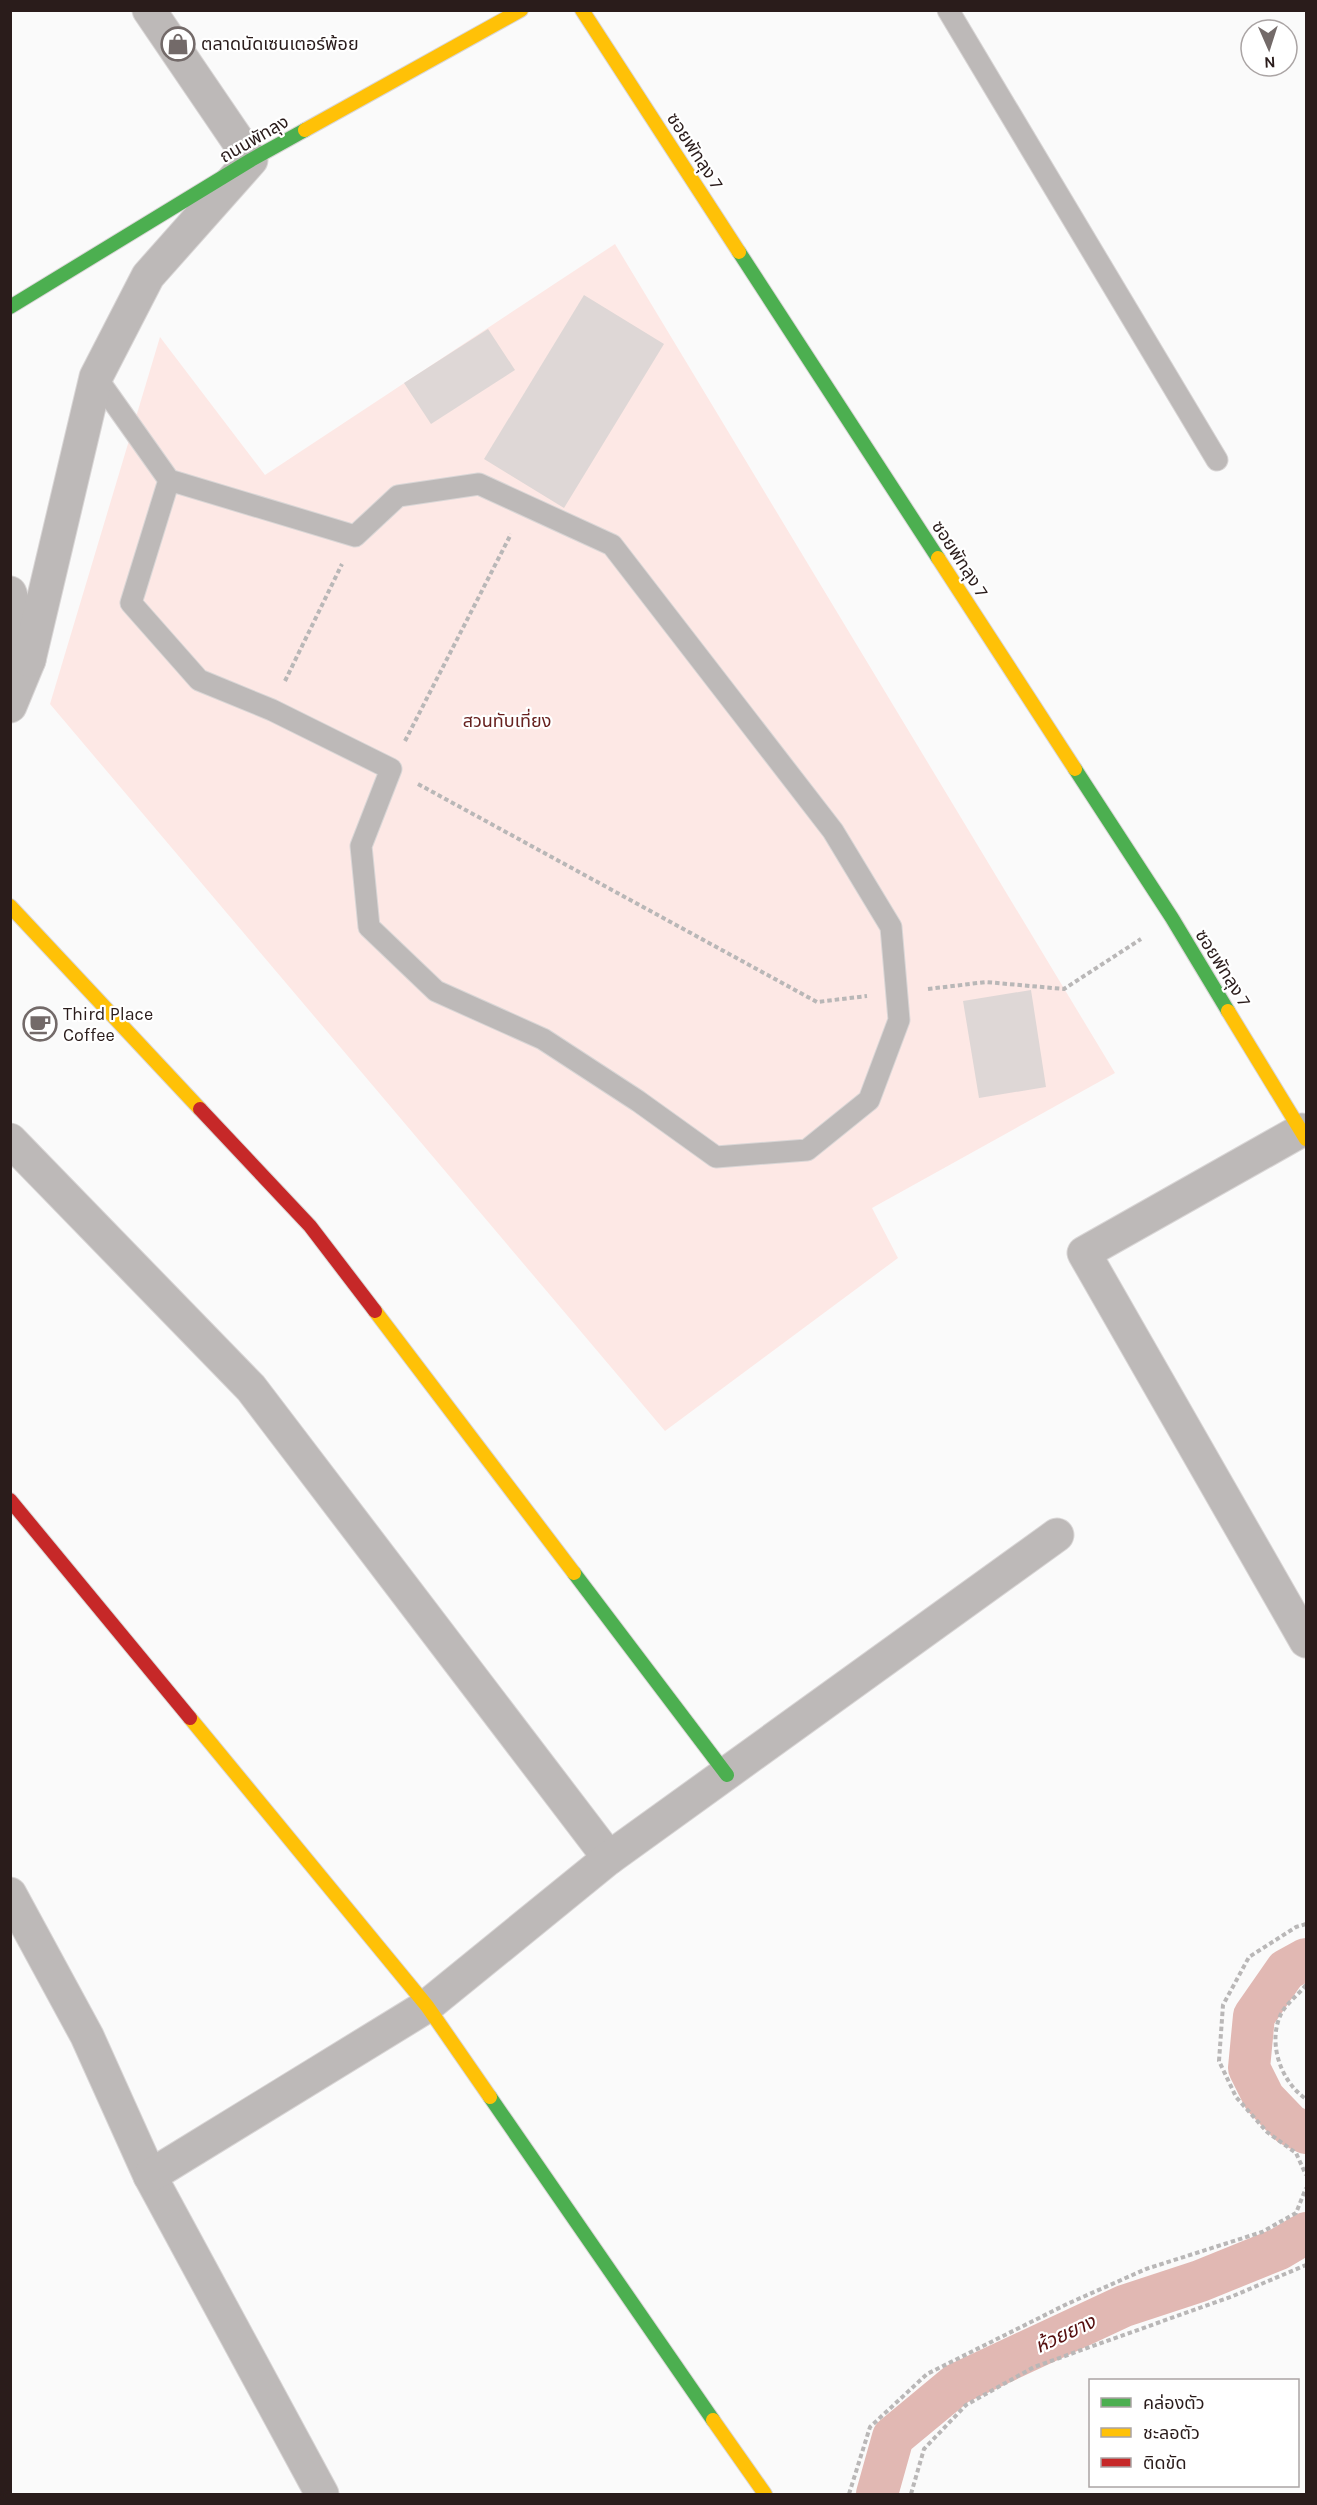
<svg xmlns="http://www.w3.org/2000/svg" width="1317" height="2505" font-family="Karla,'Noto Sans Thai',sans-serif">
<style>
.green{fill:#fde8e5}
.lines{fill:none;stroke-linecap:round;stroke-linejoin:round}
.canal{stroke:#e1b8b3;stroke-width:42}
.building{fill:#ded7d6}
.lane-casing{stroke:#d9d6d6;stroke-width:23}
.street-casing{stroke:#d9d6d6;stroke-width:35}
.fast-casing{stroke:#d9d6d6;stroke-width:16}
.slow-casing{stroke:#d9d6d6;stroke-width:16}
.jam-casing{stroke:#d9d6d6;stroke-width:16}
.path{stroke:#b9b7b7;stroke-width:4;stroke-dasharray:4.5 3;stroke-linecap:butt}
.lane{stroke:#bdb9b8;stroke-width:21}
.street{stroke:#bdb9b8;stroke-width:33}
.fast{stroke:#4caf50;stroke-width:14}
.slow{stroke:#ffc107;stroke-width:14}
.jam{stroke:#c62828;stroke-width:14}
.labels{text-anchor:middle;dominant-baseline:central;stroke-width:4.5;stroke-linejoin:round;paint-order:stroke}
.poi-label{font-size:18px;fill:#2a1c1b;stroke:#fff;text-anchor:start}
.street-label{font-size:18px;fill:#2a1c1b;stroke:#fff}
.park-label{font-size:18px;fill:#67201e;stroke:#fff}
.water-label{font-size:20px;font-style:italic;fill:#561010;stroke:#fff}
</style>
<rect width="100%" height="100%" fill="#fafafa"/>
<!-- green -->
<path class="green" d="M 615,244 L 1115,1073 L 872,1208 L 898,1258 L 665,1431 L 50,704 L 160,337 L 265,475 Z"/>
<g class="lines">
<!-- canal -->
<g class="canal">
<path d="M 1306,1959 L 1286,1970 L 1254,2016 L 1249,2068 L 1264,2098 L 1290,2125 L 1306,2133"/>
<path d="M 877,2494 L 893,2437 L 957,2384 L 1124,2306 L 1200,2281 L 1279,2249 L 1306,2233"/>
</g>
</g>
<!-- building -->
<g class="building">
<path d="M 584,295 L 664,344 L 564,508 L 484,459 Z"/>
<path d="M 488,329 L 515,370 L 431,424 L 404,383 Z"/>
<path d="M 1031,990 L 1046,1087 L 979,1098 L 963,1001 Z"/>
</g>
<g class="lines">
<!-- lane casing -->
<g class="lane-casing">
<g id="lane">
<path d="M 948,10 L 1217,460"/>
<path d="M 96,377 L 169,480 L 355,536 L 398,496 L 479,484 L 612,545 L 833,831 L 891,927 L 899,1020 L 869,1100 L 807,1150 L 716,1157 L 638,1101 L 543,1039 L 436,991 L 369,927 L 361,846 L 391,769 L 272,710 L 199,680 L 131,603 L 169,480"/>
</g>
</g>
<!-- street casing -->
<g class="street-casing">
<g id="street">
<path d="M 10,593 L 29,660 L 10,706"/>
<path d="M 29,660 L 96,377 L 148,276 L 251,160 L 149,10"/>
<path d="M 1302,1130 L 1084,1253 L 1306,1641"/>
<path d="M 10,1140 L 251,1388 L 609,1858"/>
<path d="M 10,1894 L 87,2036 L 150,2176 L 322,2494"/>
<path d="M 150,2176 L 427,2006 L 609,1858 L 1057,1535"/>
</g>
</g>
<!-- fast casing -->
<g class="fast-casing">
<g id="fast">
<path d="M 739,252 L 938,558"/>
<path d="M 10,307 L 251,160 L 305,130"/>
<path d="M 1075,769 L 1172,918 L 1228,1011"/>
<path d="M 574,1573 L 727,1775"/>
<path d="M 490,2097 L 713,2420"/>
</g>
</g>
<!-- slow casing -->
<g class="slow-casing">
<g id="slow">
<path d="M 582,10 L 739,252"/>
<path d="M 305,130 L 521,10"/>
<path d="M 938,558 L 1075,769"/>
<path d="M 10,906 L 200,1109"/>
<path d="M 1228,1011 L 1306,1139"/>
<path d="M 375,1311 L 574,1573"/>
<path d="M 190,1718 L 427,2006 L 490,2097"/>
<path d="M 713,2420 L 765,2494"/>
</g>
</g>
<!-- jam casing -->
<g class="jam-casing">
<g id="jam">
<path d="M 200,1109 L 310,1226 L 375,1311"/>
<path d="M 10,1500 L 190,1718"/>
</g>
</g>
<!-- path -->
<g class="path">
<path d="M 285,681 L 342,564"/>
<path d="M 405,741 L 511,534"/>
<path d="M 418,784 L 817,1002 L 867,996"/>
<path d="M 928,989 L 986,982 L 1064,989 L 1141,939"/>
<path d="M 1306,1924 L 1296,1927 L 1249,1957 L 1223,2005 L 1219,2061 L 1236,2097 L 1267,2132 L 1296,2153 L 1306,2175"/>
<path d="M 1306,1985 C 1299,1994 1286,2004 1281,2014 C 1267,2043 1281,2082 1306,2099"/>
<path d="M 849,2494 L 870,2427 L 927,2374 L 1067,2304 L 1146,2269 L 1262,2232 L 1296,2213 L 1306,2188"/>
<path d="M 911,2494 L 924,2449 L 966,2405 L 1034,2367 L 1233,2296 L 1306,2265"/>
</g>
<!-- lane -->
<use href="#lane" class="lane"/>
<!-- street -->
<use href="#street" class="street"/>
<!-- fast -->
<use href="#fast" class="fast"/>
<!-- slow -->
<use href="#slow" class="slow"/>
<!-- jam -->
<use href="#jam" class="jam"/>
</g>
<!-- icons -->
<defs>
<g id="shop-ring" transform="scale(1.725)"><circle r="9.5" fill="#fff" stroke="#736a69" stroke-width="1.5"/><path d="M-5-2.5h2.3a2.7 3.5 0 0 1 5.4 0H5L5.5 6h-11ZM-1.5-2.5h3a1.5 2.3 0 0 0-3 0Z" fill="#736a69"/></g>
<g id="cafe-ring" transform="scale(1.725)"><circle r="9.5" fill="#fff" stroke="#736a69" stroke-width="1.5"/><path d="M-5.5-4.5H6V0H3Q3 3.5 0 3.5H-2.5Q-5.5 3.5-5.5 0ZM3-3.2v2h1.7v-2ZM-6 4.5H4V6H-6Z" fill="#736a69"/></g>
</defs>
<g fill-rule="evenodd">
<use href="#shop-ring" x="178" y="44"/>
<use href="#cafe-ring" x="40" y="1024"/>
</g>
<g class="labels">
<!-- poi labels -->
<g class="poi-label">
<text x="201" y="44">ตลาดนัดเซนเตอร์พ้อย</text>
<text x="63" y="1014">Third Place<tspan x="63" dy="21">Coffee</tspan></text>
</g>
<!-- street labels -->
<g class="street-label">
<text transform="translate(254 139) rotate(-30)">ถนนพัทลุง</text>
<text transform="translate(695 151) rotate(57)">ซอยพัทลุง 7</text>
<text transform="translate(960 559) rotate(57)">ซอยพัทลุง 7</text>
<text transform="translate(1223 968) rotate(58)">ซอยพัทลุง 7</text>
</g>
<!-- park labels -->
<g class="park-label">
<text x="507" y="721">สวนทับเที่ยง</text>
</g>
<!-- water labels -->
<g class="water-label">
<text transform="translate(1065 2334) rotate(-25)">ห้วยยาง</text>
</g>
</g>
<!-- border -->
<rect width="1317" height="2505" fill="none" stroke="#2a1c1b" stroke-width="24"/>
<!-- legend -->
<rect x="1089" y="2379" width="210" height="108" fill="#ffffff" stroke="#aaa4a4" stroke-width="1.5"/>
<rect x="1101" y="2398" width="30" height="9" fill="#4caf50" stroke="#aaa4a4" stroke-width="1.5"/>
<text x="1143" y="2409" font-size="18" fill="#2a1c1b">คล่องตัว</text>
<rect x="1101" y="2428" width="30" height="9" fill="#ffc107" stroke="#aaa4a4" stroke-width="1.5"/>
<text x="1143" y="2439" font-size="18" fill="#2a1c1b">ชะลอตัว</text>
<rect x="1101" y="2458" width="30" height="9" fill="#c62828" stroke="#aaa4a4" stroke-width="1.5"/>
<text x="1143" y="2469" font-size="18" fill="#2a1c1b">ติดขัด</text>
<!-- north arrow -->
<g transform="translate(1269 48) rotate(177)"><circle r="28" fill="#ffffff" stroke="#aaa4a4" stroke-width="1.5"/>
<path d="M0-4.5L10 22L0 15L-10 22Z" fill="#736a69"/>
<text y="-9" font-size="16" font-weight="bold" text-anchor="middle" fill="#2a1c1b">N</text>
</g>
</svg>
